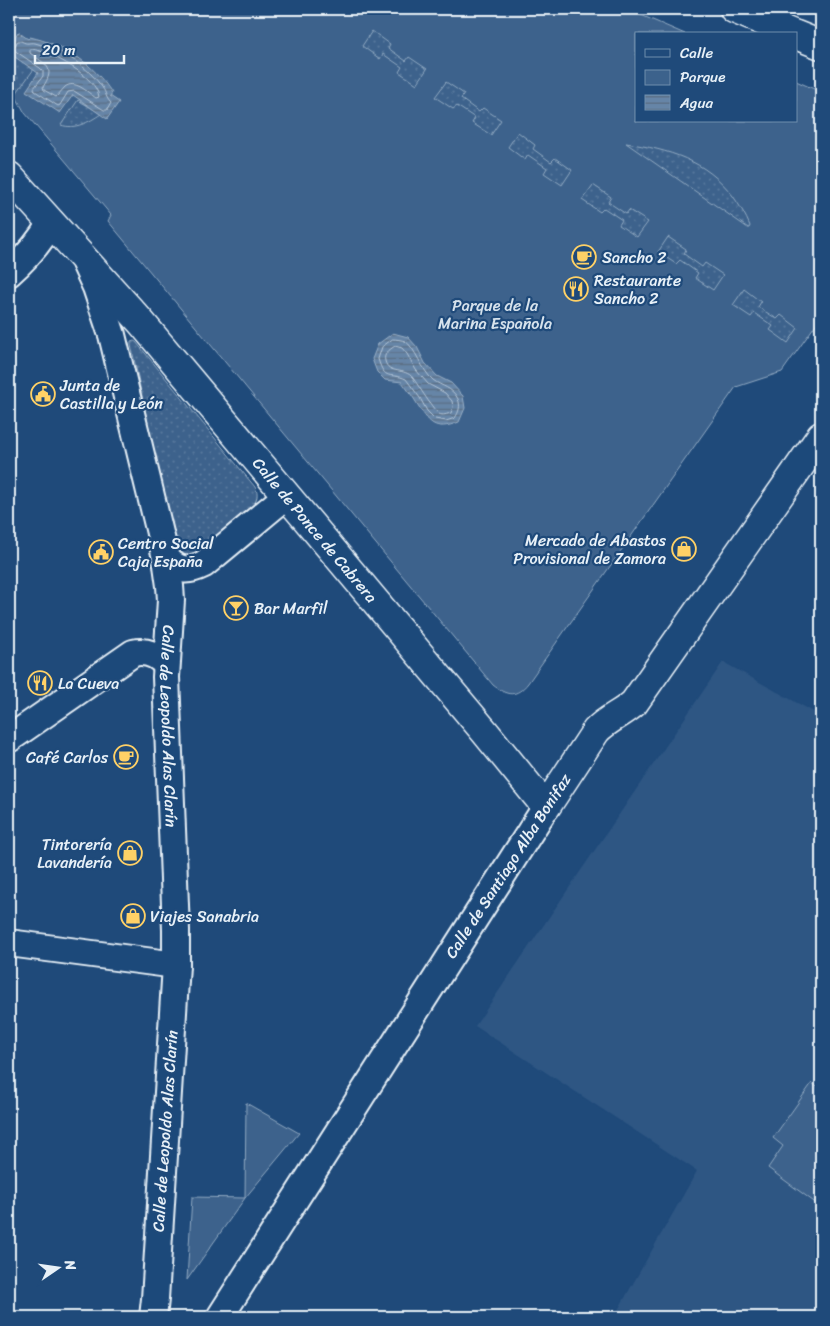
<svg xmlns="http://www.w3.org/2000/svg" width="830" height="1326" font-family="Sriracha,sans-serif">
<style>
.built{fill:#2e5683}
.green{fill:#3c628c;stroke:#92aac2}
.garden{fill:url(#garden-dots);stroke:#92aac2}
.water{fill:url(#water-rules);stroke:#9ab0c7}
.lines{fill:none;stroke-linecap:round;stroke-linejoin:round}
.shore{stroke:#b4c6d8;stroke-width:1}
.minor-casing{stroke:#e8f1f8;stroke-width:30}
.secondary-casing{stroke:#e8f1f8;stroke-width:31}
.minor{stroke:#1f4a7a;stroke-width:26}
.secondary{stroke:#1f4a7a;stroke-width:28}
.labels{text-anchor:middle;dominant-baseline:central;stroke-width:4.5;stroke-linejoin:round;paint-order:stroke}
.poi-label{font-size:16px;fill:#e8f1f8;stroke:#1f4a7a;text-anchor:start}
.park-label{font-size:16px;fill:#d7e3ed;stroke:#1f4a7a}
.street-label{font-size:16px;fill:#e8f1f8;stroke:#1f4a7a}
</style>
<defs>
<pattern id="garden-dots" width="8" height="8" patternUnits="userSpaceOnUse" patternTransform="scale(1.25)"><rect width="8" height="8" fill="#3c628c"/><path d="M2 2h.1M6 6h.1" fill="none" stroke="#58799d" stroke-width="1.8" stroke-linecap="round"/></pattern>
<pattern id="water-rules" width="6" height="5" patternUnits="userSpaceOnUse" patternTransform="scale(1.25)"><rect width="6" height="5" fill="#6685a7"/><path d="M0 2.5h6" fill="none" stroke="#596d82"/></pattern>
</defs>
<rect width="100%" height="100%" fill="#1f4a7a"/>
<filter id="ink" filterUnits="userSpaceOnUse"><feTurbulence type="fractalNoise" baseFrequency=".02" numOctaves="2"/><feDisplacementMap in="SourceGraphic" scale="10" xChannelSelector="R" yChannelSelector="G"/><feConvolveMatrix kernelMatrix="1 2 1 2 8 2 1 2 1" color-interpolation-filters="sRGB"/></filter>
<g filter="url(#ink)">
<!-- built -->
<path class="built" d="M 723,662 L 821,716 L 821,1317 L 614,1317 L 697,1171 L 475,1026 Z"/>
<!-- green -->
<g class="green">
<path d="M 9,9 L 627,9 L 685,34 L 636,34 L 636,121 L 796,121 L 796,81 L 821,92 L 821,317 L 782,372 L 736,387 L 528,683 C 516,698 507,696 493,685 L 108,221 L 111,215 L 25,113 L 15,95 L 9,69 Z"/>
<path d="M 812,1083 L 821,1090 L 821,1207 L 768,1168 L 783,1146 L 773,1138 Z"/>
<path d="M 246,1103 L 299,1133 L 245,1198 L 187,1280 L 192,1197 L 245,1198 Z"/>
</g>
<!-- garden -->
<g class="garden">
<path d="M 372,31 L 390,44 L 388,48 L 406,61 L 409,57 L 427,69 L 417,84 L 399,72 L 402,67 L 383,54 L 380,59 L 362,46 Z"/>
<path d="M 9,53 L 34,69 L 15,95 L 9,69 Z"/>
<path d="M 446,82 L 464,94 L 461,99 L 479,112 L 483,108 L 501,120 L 491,135 L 472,123 L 475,118 L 457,106 L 453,109 L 435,97 Z"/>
<path d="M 78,100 L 101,114 C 89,122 75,130 61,125 Z"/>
<path d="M 518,132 L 535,145 L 533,149 L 551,162 L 555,158 L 572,170 L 562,185 L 544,173 L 547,168 L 528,155 L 525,160 L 508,147 Z"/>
<path d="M 626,143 C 669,150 706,160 733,196 C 740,206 746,216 750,226 L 749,228 L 748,228 Z"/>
<path d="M 593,185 L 611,197 L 608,202 L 626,214 L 629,210 L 648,222 L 637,237 L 619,225 L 622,220 L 604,208 L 600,212 L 582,200 Z"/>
<path d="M 668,237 L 686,249 L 684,254 L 702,267 L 705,263 L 723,275 L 713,290 L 695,278 L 698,273 L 680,260 L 676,264 L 658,252 Z"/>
<path d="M 744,289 L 761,302 L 758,307 L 777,319 L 781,315 L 798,328 L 788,343 L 770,330 L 773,326 L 754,313 L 751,317 L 733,305 Z"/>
<path d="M 134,341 L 136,342 L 255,487 C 259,495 257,500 252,507 L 197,552 C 184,558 179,555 174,543 L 131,345 L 131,342 Z"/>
</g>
<!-- water -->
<g class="water">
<path d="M 18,32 L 28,39 L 30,37 C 65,45 93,63 112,93 L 110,96 L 119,102 L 107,119 L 73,95 L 60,113 L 26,91 L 38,73 L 9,53 L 9,47 Z"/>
<path d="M 393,333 L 408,337 L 417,347 L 425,363 L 437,376 L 451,383 L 463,396 L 465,408 L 459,422 C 434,432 429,423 416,402 C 412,395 407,389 402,382 L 385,380 L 377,372 L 372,359 L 378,344 Z"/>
</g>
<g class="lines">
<!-- shore -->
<g class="shore">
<path d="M 18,41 L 21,41 C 28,45 28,42 35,43 C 42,45 48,47 54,49 C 73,58 90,70 102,87 C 107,94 105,97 111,103 L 107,110 L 104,110 L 74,91 L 68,92 L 60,105 L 58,106 L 35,91 L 34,88 L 43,76 L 43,71 L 40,68 L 14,50 L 14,48 Z"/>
<path d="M 32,49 C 51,52 97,77 99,97 L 96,98 C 87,92 75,79 65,87 C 62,90 59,94 56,97 L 44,90 L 43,87 C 56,67 46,65 30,53 L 30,51 Z"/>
<path d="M 393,339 C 396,339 402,340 405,341 C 415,347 422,371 433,380 C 442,387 452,387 458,399 C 461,406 459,412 455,418 L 446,421 L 435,419 L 427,411 L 420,398 L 406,379 C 390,372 385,382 378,359 L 382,347 Z"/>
<path d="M 395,346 L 402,348 L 407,354 L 416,370 L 428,384 L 445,393 L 452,401 L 453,407 L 451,413 C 447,414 443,416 439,414 C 434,411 418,385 413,378 C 405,367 388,375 385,361 C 383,354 389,350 395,346 Z"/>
</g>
<!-- minor casing -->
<g class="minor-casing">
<g id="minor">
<path id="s1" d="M 85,263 L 96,287 L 112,335 L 166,558 L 170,586 L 171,600 L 166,677 L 176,930 L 176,965 L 155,1299 L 153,1317"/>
<path d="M 9,273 C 26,258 40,243 51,222"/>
<path d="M 166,558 C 179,572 188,572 204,564 L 286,496"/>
<path d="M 9,739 L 133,653 C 146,650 158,655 166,665"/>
<path d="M 9,943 L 176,965"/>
<path d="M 220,1317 L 546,807"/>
</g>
</g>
<!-- secondary casing -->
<g class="secondary-casing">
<g id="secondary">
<path d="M 734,9 L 793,34"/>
<path d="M 796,35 L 821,45"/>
<path id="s2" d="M 9,176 L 141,322 L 485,732 L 546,807 L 596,731 C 607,719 622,714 634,703 L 821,436"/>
</g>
</g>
<!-- minor -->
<use href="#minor" class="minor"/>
<!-- secondary -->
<use href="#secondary" class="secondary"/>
</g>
</g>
<!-- icons -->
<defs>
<g id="cafe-ring" transform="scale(1.25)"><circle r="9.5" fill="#1f4a7a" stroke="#ffd166" stroke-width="1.5"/><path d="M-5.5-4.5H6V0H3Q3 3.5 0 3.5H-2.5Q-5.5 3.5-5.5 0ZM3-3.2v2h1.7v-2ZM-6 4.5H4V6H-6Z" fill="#ffd166"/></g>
<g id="restaurant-ring" transform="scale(1.25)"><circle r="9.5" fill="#1f4a7a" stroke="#ffd166" stroke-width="1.5"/><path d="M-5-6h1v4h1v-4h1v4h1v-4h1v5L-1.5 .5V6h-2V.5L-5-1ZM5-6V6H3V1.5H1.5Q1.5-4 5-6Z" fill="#ffd166"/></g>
<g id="civic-ring" transform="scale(1.25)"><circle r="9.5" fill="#1f4a7a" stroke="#ffd166" stroke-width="1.5"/><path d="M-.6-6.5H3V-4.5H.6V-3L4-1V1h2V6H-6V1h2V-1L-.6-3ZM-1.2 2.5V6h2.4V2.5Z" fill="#ffd166"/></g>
<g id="shop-ring" transform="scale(1.25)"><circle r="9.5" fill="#1f4a7a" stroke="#ffd166" stroke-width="1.5"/><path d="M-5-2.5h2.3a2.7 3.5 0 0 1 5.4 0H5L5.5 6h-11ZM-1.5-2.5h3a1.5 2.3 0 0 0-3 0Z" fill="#ffd166"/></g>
<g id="bar-ring" transform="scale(1.25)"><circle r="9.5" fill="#1f4a7a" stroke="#ffd166" stroke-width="1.5"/><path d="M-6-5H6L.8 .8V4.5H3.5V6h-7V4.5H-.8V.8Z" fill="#ffd166"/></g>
</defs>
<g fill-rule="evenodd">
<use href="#cafe-ring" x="584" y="257"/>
<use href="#restaurant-ring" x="576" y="289"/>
<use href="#civic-ring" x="43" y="394"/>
<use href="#shop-ring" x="684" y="549"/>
<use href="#civic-ring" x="101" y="552"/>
<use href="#bar-ring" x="236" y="608"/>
<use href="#restaurant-ring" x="40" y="683"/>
<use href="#cafe-ring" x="126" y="757"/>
<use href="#shop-ring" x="130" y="853"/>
<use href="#shop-ring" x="133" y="916"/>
</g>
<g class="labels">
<!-- poi labels -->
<g class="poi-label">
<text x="602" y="257">Sancho 2</text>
<text x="594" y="280">Restaurante<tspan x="594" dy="18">Sancho 2</tspan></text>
<text x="60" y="385">Junta de<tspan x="60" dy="18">Castilla y León</tspan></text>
<text x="666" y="540" text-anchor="end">Mercado de Abastos<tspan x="666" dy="18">Provisional de Zamora</tspan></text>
<text x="118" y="543">Centro Social<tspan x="118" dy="18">Caja España</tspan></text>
<text x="254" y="608">Bar Marfil</text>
<text x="58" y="683">La Cueva</text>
<text x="108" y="757" text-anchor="end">Café Carlos</text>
<text x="112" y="844" text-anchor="end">Tintorería<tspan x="112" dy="18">Lavandería</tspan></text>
<text x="150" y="916">Viajes Sanabria</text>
</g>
<!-- park labels -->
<g class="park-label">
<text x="495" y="305">Parque de la<tspan x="495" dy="18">Marina Española</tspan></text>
</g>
<!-- street labels -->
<g class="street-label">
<text stroke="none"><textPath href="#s2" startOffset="468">Calle de Ponce de Cabrera</textPath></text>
<text stroke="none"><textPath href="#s1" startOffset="475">Calle de Leopoldo Alas Clarín</textPath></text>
<text transform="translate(508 866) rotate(-57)">Calle de Santiago Alba Bonifaz</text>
<text transform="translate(165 1131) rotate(-86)">Calle de Leopoldo Alas Clarín</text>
</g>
</g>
<!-- margin -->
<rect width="830" height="1326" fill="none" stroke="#1f4a7a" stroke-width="30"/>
<rect x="15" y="15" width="800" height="1296" fill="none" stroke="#e8f1f8" stroke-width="2" filter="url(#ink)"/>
<!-- legend -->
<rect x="635" y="32" width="162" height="90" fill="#1f4a7a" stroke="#6f8dac"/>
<rect x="645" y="49" width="25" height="8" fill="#1f4a7a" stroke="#6f8dac"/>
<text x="680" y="58" font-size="15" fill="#e8f1f8">Calle</text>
<rect x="645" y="70" width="25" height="15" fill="#3c628c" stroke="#6f8dac"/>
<text x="680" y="82" font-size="15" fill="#e8f1f8">Parque</text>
<rect x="645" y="95" width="25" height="15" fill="url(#water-rules)" stroke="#6f8dac"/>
<text x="680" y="108" font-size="15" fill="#e8f1f8">Agua</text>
<!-- north arrow -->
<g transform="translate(58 1268) rotate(77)" stroke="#1f4a7a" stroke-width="4" paint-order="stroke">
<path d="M0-4L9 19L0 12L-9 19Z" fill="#e8f1f8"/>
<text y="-8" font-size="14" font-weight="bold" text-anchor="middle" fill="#e8f1f8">N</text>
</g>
<!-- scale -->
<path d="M35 55v8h89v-8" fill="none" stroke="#e8f1f8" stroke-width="2.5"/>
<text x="42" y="55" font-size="15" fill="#e8f1f8" stroke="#1f4a7a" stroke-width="4" paint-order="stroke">20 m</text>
</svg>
